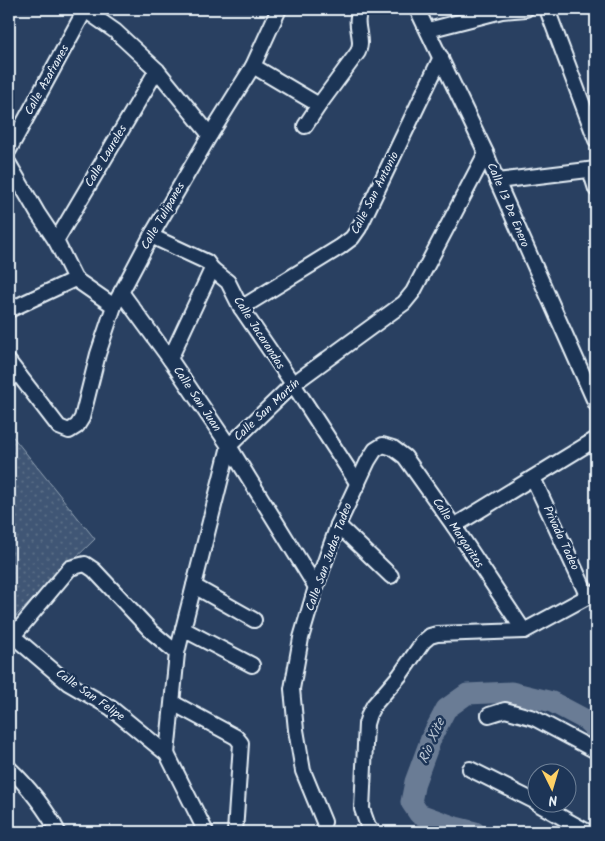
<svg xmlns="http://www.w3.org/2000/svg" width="605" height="841" font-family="Kalam,sans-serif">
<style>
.grass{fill:url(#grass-dots);stroke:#94a4b6}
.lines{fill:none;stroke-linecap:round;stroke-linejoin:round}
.river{stroke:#6b7c95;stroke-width:21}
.minor-casing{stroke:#e8f1f8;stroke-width:18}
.minor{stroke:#1d3557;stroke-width:14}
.labels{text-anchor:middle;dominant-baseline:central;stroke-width:5;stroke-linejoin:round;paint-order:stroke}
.street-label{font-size:12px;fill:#e8f1f8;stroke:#1d3557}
.water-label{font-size:14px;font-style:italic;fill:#b6c2d0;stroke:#1d3557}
</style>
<defs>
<pattern id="grass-dots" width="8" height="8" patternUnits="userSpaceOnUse" patternTransform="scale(1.25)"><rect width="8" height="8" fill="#415774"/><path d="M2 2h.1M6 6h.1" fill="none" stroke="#5c7089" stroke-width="1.8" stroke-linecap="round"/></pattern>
</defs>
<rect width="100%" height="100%" fill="#294061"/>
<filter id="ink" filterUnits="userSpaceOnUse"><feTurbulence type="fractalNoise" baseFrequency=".02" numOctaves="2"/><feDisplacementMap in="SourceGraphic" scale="10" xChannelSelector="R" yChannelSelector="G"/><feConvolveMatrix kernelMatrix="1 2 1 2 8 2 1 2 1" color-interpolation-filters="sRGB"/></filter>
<g filter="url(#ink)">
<!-- grass -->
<path class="grass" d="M 9,432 L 95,539 L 9,623 Z"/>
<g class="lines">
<!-- river -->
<path class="river" d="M 475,832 L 455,827 L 419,814 L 411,802 L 415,782 L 432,736 L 446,709 L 467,694 L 511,692 L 552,702 L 586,720 L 596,730"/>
<!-- minor casing -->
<g class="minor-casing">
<g id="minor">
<path d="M 85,9 L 85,10 L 115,31 L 157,70 L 210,135"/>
<path d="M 417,9 L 486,153 L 497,181 L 596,404"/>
<path d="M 547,9 L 596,140"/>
<path d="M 428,30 L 502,11 L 526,9"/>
<path d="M 253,66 L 319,105"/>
<path d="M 305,126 L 319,105 L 358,52 C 359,49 360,46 360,43 C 360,31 354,20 361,9"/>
<path d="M 9,150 L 85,10"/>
<path d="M 9,164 L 38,214 L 56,241 L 75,279 L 114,306"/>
<path d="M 590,170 L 596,189"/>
<path d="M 497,181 L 596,169"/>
<path d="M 151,236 L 207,262 L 212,269 L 228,282 L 241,308 L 293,384 L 358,484"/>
<path d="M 56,241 L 157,70"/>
<path d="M 121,292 L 170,359 L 229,446 L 316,587"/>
<path d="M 241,308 L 340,247 L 352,238 L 359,228 L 441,57"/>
<path d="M 9,310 L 75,279"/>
<path d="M 170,359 L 212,269"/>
<path d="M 9,362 L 59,427 L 69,431 L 77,426 L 82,418 L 98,354 L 114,306 L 151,236 L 210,135 L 253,66 L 279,9"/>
<path d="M 533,478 L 588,597"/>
<path d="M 338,525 L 391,576"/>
<path d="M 454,526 L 596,439"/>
<path d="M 194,586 L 254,620"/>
<path d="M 183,629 L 252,665"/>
<path d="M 13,636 L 68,683 L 111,708 L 167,754 L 206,832"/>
<path d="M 9,641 L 70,568 L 85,564 L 94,570 L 152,632 L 177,653"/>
<path d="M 173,703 L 236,737 L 241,743 L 235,832"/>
<path d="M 489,715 L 505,710 L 534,718 L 596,751"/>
<path d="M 167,754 L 177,653 L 229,446 L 293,384 L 404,303 L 413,292 L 486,153"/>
<path d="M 9,768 C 27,785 47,810 58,832"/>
<path d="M 470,769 L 538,803"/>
<path d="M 538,804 L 588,832"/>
<path d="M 324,822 L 303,771 L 296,730 L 292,689 L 301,638 L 316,587 L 338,525 L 368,461 L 375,450 L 383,445 L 393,448 L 405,457 L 454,526 L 524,631"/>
<path d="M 373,832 L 368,826 L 362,809 L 366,724 L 369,714 L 374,705 L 400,675 L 423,642 L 430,636 L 437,634 L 524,631 L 596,592"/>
</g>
</g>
<!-- minor -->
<use href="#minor" class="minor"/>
</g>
</g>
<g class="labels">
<!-- street labels -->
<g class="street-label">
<text transform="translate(47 80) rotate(-61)">Calle Azafranes</text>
<text transform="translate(106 156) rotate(-59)">Calle Laureles</text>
<text transform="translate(375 193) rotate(-63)">Calle San Antonio</text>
<text transform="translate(508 205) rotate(67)">Calle 13 De Enero</text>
<text transform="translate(163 216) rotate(-60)">Calle Tulipanes</text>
<text transform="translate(259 333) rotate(57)">Calle Jacarandas</text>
<text transform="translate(197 399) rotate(56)">Calle San Juan</text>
<text transform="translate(267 410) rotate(-43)">Calle San Martín</text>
<text transform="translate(458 533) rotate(56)">Calle Margaritas</text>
<text transform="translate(561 538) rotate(65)">Privada Tadeo</text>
<text transform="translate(329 557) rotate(-70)">Calle San Judas Tadeo</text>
<text transform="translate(90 695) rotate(35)">Calle San Felipe</text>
</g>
<!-- water labels -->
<g class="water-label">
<text transform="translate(432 741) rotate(-67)">Rio Xite</text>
</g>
</g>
<!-- margin -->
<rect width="605" height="841" fill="none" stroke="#1d3557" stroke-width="30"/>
<rect x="15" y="15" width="575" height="811" fill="none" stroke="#e8f1f8" stroke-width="2" filter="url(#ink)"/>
<!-- north arrow -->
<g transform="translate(552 788) rotate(175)"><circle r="24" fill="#1d3557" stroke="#6e8097"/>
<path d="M0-4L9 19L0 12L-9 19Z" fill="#ffd166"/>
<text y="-8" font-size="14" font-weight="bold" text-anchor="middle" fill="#e8f1f8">N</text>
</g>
</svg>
